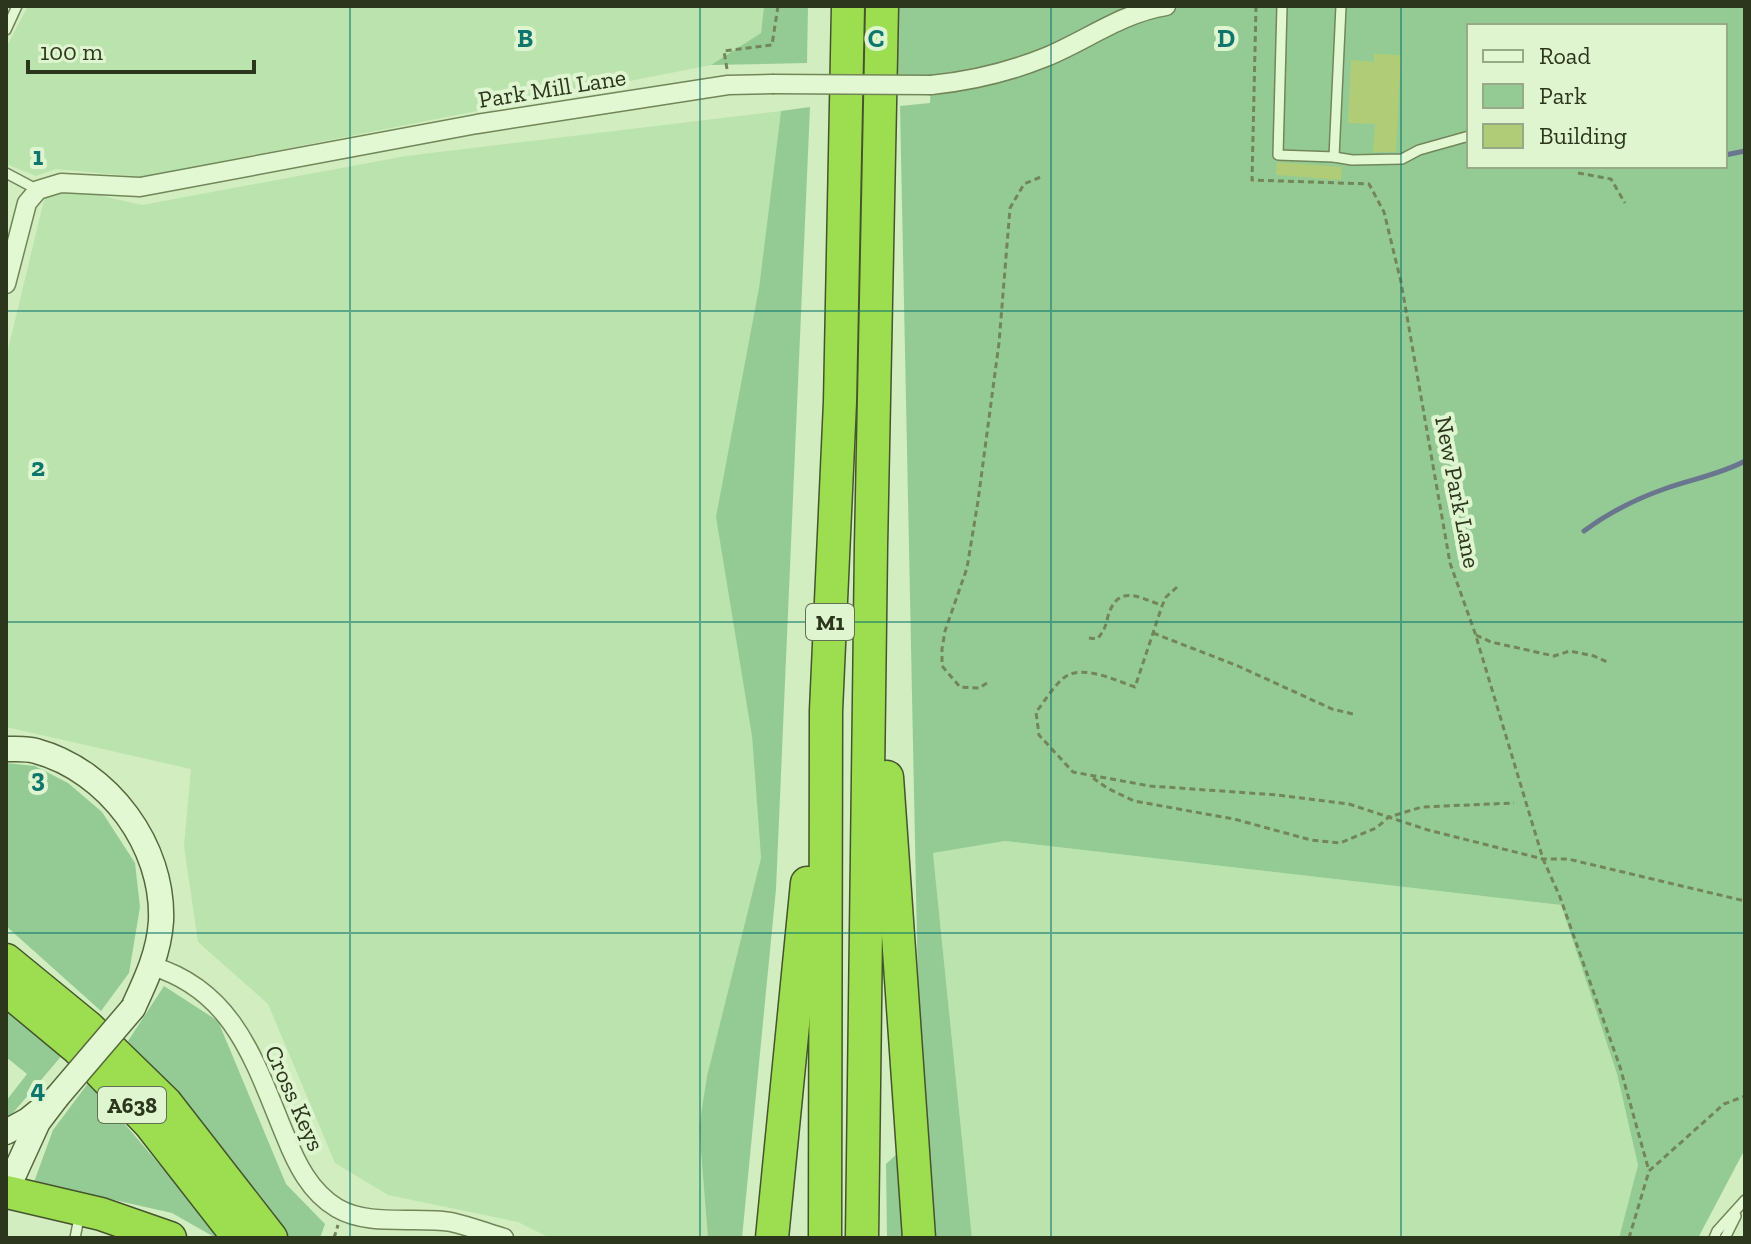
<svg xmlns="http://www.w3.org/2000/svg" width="1751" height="1244" font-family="'Zilla Slab',serif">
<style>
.farmland{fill:#bbe3ad}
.green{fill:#94cb95;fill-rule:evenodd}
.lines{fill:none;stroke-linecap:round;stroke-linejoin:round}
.stream{stroke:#6a768d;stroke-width:5}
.building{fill:#b0cc76}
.lane-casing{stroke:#728658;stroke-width:12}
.street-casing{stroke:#728658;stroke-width:21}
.secondary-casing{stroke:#56683b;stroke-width:27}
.highway-casing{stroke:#45542c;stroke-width:35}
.path{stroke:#728658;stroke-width:3;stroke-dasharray:6 4;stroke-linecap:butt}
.lane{stroke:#e2f8d3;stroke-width:9}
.street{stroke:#e2f8d3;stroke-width:18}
.secondary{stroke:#e2f8d3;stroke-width:24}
.highway{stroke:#9cde50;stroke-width:32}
.street-bridge-casing{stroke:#728658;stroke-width:21;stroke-linecap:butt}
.secondary-bridge-casing{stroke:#56683b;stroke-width:27;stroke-linecap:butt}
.street-bridge{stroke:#e2f8d3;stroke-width:18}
.secondary-bridge{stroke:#e2f8d3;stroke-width:24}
.grid{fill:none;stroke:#0f766e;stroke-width:2;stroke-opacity:0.55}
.labels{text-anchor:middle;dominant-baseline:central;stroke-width:8;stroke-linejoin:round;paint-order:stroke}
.shield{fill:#def5cf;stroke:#616f52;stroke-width:2}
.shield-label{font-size:22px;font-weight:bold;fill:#2c361c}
.street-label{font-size:24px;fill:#2c361c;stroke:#def5cf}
.grid-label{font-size:26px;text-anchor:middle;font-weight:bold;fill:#0f766e;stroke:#def5cf;stroke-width:8;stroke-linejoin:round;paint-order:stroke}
</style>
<rect width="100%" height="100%" fill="#d2edc0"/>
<!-- farmland -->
<g class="farmland">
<path d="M 28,6 L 764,6 L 761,33 L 711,65 L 142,177 L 56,169 L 36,176 L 6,164 L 6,48 Z"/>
<path d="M 781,111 L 759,288 L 752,736 L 761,858 L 707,1076 L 699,1127 L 708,1238 L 550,1238 L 518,1222 L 388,1195 L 335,1163 L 268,1004 L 198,942 L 184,846 L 191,769 L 6,727 L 6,358 L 44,200 L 54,185 L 142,205 L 406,156 Z"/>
<path d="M 1005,841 L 1561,905 L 1617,1074 L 1638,1165 L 1619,1238 L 972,1238 L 933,853 Z"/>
</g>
<!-- green -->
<g class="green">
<path d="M 764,6 L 808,6 L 807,63 L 711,65 L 761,33 Z"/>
<path d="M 894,6 L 1131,6 C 1110,16 1090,27 1070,37 C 1012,65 957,78 893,76 Z"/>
<path d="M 1166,6 L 1745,6 L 1745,1149 L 1698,1238 L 1619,1238 L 1638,1165 L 1617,1074 L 1561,905 L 1005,841 L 933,853 L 972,1238 L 936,1238 L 918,989 L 900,106 L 930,103 L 931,85 L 969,81 ZM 1469,26 L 1725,26 L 1725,166 L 1469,166 Z"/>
<path d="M 810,107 L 776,889 L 742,1238 L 708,1238 L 699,1127 L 707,1076 L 761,858 L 752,736 L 716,517 L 759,288 L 781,111 Z"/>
<path d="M 6,763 L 35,766 L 68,783 L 102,812 L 135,863 L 140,907 L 129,973 L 101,1011 L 6,926 Z"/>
<path d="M 164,986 L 218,1021 L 286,1184 L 325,1224 L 320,1238 L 287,1238 L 128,1041 Z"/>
<path d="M 6,1004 L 64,1053 L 6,1121 L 6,1101 L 27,1074 L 6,1057 Z"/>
<path d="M 89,1082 L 222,1238 L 216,1238 L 172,1213 L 34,1182 L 53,1130 Z"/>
<path d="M 898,1153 L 904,1238 L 887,1238 L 886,1164 Z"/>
</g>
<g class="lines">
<!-- stream -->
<g class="stream">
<path d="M 1725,155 L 1745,151"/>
<path d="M 1584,531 C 1608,513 1638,498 1667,488 C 1693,479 1721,474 1745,461"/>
</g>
</g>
<!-- building -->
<g class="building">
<path d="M 1374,54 L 1401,55 L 1396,152 L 1373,152 L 1375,124 L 1348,123 L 1351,60 L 1374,62 Z"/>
<path d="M 1277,162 L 1342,167 L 1341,180 L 1276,175 Z"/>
</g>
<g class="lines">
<!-- lane casing -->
<g class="lane-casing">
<g id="lane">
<path d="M 1282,6 L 1278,155 L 1334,157 L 1341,6"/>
<path d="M 6,30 L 17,6"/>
<path d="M 1334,157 L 1352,160 L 1402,159 L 1419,150 L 1469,136"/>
<path d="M 6,173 L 38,190"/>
<path d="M 75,1238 L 80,1213"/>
<path d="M 1714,1238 L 1717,1231 L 1745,1200"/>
<path d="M 1725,1238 L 1736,1216"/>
</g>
</g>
<!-- street casing -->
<g class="street-casing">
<g id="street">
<path d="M 931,85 C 971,81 1009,72 1046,57 C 1087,40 1122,13 1166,6"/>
<path d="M 6,284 L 27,203 L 38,190 L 61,183 L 140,187 L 477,124 L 728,85 L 772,84"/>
<path d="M 152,966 C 235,991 255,1063 285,1135 C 296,1163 310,1192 337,1208 C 369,1227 416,1216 451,1222 C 469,1226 487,1233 504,1238"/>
</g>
</g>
<!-- secondary casing -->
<g class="secondary-casing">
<g id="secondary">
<path d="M 6,749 C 16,749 27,748 36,751 C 109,771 164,846 161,921 C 159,953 146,980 133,1008"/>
<path d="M 6,1132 L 28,1120 L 44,1107"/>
<path d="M 6,1192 L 38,1122 L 57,1097"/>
</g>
</g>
<!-- highway casing -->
<g class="highway-casing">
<g id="highway">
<path d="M 887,777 L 919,1238"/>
<path d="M 6,960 L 89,1028 L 166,1103 L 271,1238"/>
<path d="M 6,989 L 77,1048 L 150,1124 L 239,1238"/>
<path d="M 7,1192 L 101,1214 L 170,1238"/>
<path d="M 772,1238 L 807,883"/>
<path d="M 825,1238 L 826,711 L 840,402 L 848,6"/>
<path d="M 862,1238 L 871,546 L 882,6"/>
</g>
</g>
<!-- path -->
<g class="path">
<path d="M 1256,6 L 1252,180 L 1369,184 L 1384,212 L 1401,282 L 1450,563 L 1475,633 L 1543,859 L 1560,897 L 1620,1067 L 1649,1171"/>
<path d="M 727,69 L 724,51 L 772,45 L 778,6"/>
<path d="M 1725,159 L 1725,160"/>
<path d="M 1578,173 L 1611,179 L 1625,203"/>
<path d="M 1177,587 L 1166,597 L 1162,606 L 1135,687 C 1117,681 1083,664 1065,677 C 1054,685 1045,701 1036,712 L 1039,735 L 1073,772 L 1150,786 L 1278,795 L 1349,804 L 1428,830 L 1543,859 L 1568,859 L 1745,901"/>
<path d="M 1153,633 L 1238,666 L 1332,709 L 1353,714"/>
<path d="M 1476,635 L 1491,642 L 1554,656 L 1570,651 L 1594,656 L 1607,662"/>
<path d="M 1089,638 L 1097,639 C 1104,632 1106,625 1108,616 C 1118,584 1138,597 1161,605"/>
<path d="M 987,683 L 979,688 L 960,687 L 942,666 L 942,649 L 945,631 L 967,568 L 978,501 L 999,343 L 1010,208 L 1024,184 L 1043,176"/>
<path d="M 1093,778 L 1107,788 L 1134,801 L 1234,819 L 1311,840 L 1340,843 L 1376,828 L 1389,817 L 1422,807 L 1514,803"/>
<path d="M 334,1238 L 338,1225"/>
<path d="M 1629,1238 L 1649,1171 L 1724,1104 L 1745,1096"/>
</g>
<!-- lane -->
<use href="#lane" class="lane"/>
<!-- street -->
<use href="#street" class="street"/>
<!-- secondary -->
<use href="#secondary" class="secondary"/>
<!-- highway -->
<use href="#highway" class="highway"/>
<!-- street-bridge casing -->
<g class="street-bridge-casing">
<path id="street-bridge" d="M 772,84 L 931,85"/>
</g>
<!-- secondary-bridge casing -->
<g class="secondary-bridge-casing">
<path id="secondary-bridge" d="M 57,1097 L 133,1008"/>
</g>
<!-- street-bridge -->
<use href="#street-bridge" class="street-bridge"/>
<!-- secondary-bridge -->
<use href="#secondary-bridge" class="secondary-bridge"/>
</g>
<!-- grid -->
<path class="grid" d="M 350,6 L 350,1238M 700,6 L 700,1238M 1051,6 L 1051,1238M 1401,6 L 1401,1238M 6,311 L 1745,311M 6,622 L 1745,622M 6,933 L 1745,933"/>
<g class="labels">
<!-- shield labels -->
<g class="shield">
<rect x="806" y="604" width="48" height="36" rx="6"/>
<rect x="98" y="1087" width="68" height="36" rx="6"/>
</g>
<g class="shield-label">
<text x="830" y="622">M1</text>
<text x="132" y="1105">A638</text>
</g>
<!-- street labels -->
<g class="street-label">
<text transform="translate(552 88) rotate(-9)">Park Mill Lane</text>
<text transform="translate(1458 492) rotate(79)">New Park Lane</text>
<text transform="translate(295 1098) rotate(66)">Cross Keys</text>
</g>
</g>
<g class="grid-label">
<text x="525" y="47">B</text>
<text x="876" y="47">C</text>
<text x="1226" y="47">D</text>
<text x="38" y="165">1</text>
<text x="38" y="476">2</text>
<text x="38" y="787">3</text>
<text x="38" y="1098">4</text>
</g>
<!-- border -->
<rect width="1751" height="1244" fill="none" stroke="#2c361c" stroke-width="16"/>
<!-- legend -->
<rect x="1467" y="24" width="260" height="144" fill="#def5cf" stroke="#97a987" stroke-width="2"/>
<rect x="1483" y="50" width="40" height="12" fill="#e2f8d3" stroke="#97a987" stroke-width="2"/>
<text x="1539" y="64" font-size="24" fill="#2c361c">Road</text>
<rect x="1483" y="84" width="40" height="24" fill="#94cb95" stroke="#97a987" stroke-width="2"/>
<text x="1539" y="104" font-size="24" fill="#2c361c">Park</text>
<rect x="1483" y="124" width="40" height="24" fill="#b0cc76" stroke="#97a987" stroke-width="2"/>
<text x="1539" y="144" font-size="24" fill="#2c361c">Building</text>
<!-- scale -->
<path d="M28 60v12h226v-12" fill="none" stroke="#2c361c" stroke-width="4"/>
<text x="40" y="60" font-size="24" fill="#2c361c" stroke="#def5cf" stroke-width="6" paint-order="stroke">100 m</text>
</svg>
